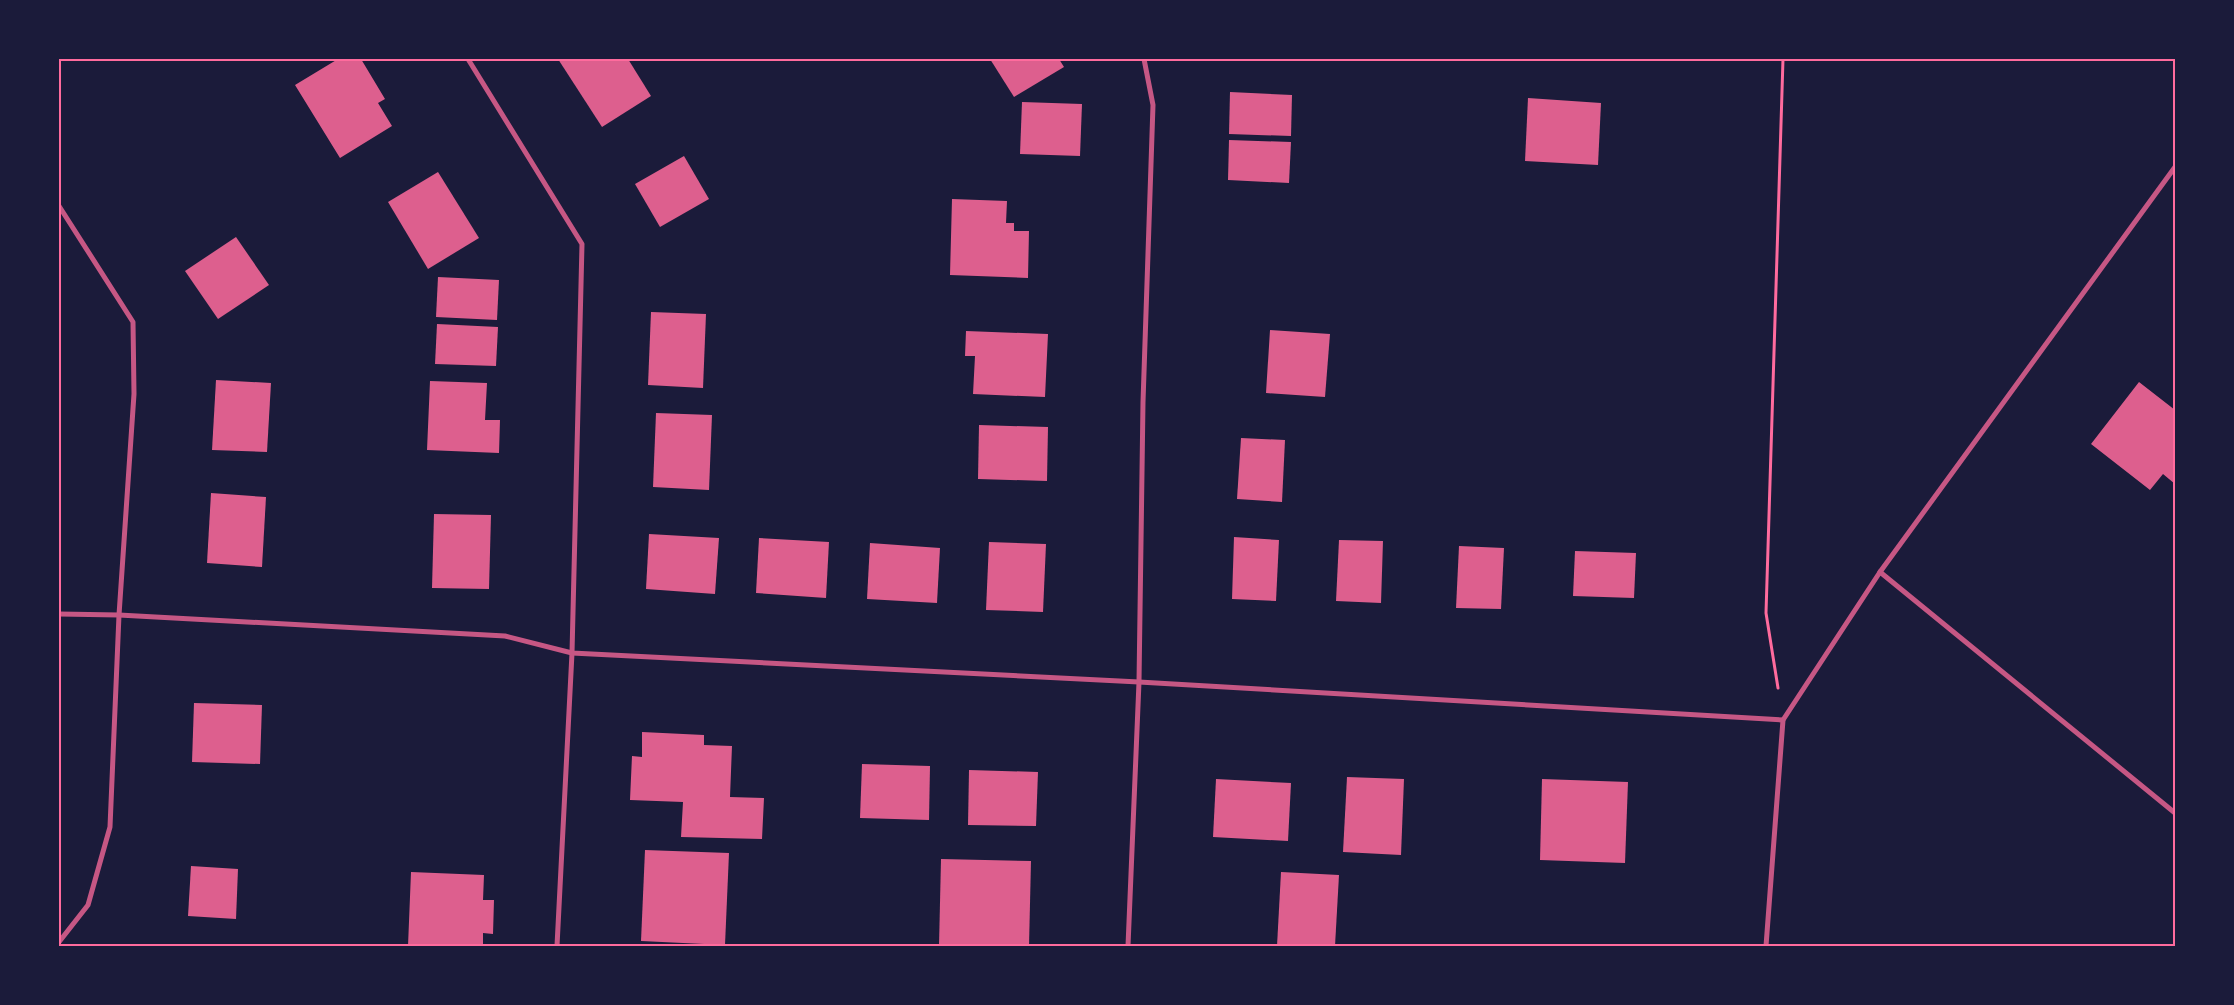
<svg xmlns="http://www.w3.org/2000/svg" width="2234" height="1005" font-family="'PT Sans Narrow',sans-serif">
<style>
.building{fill:#dd5f8e}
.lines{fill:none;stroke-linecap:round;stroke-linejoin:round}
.path{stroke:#ff6b9d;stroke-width:3}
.minor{stroke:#c65784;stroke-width:5}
.neatline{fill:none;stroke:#ff6b9d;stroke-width:2}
</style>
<rect width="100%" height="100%" fill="#1b1b3a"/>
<!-- building -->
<g class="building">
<path d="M 338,59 L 361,59 L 385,99 L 378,103 L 392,126 L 340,158 L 295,85 Z"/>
<path d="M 558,59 L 628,59 L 651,96 L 602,127 Z"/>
<path d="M 990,59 L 1059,59 L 1064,67 L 1014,97 Z"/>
<path d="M 1230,92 L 1292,95 L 1291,136 L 1229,134 Z"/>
<path d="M 1528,98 L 1601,103 L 1598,165 L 1525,161 Z"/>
<path d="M 1022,102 L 1082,104 L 1080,156 L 1020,154 Z"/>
<path d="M 1229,140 L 1291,142 L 1289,183 L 1228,180 Z"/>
<path d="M 684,156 L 709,199 L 660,227 L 635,184 Z"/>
<path d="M 438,172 L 479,238 L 428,269 L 388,202 Z"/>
<path d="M 952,199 L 1007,201 L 1006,223 L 1014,223 L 1014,231 L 1029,231 L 1028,278 L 950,275 Z"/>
<path d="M 236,237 L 269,285 L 218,319 L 185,271 Z"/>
<path d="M 438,277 L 499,280 L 497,320 L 436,317 Z"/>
<path d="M 651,312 L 706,314 L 703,388 L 648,385 Z"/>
<path d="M 437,324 L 498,327 L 496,366 L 435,364 Z"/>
<path d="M 1270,330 L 1330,334 L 1325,397 L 1266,393 Z"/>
<path d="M 966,331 L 1048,334 L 1045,397 L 973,394 L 975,356 L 965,356 Z"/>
<path d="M 216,380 L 271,383 L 267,452 L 212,450 Z"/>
<path d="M 430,381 L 487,383 L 485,420 L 500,420 L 499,453 L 427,450 Z"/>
<path d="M 2139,382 L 2175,410 L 2175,484 L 2163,474 L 2150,490 L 2091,444 Z"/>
<path d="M 656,413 L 712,415 L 709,490 L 653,487 Z"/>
<path d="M 979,425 L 1048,427 L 1047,481 L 978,479 Z"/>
<path d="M 1241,438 L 1285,440 L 1282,502 L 1237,499 Z"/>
<path d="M 211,493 L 266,497 L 262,567 L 207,563 Z"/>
<path d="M 434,514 L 491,515 L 489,589 L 432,588 Z"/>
<path d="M 649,534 L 719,538 L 715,594 L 646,589 Z"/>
<path d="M 1234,537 L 1279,540 L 1276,601 L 1232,599 Z"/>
<path d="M 759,538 L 829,542 L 826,598 L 756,593 Z"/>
<path d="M 1339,540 L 1383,541 L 1381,603 L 1336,601 Z"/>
<path d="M 989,542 L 1046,544 L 1043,612 L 986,610 Z"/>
<path d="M 870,543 L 940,548 L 937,603 L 867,599 Z"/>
<path d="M 1459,546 L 1504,548 L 1501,609 L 1456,608 Z"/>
<path d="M 1575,551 L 1636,553 L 1634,598 L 1573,596 Z"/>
<path d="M 194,703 L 262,705 L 260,764 L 192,762 Z"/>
<path d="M 642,732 L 704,735 L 704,745 L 732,746 L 730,797 L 764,798 L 762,839 L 681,837 L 683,802 L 630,800 L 632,756 L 642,757 Z"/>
<path d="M 862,764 L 930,766 L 929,820 L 860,818 Z"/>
<path d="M 969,770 L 1038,772 L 1036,826 L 968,825 Z"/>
<path d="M 1347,777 L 1404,779 L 1401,855 L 1343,852 Z"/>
<path d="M 1216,779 L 1291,783 L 1288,841 L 1213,837 Z"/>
<path d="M 1542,779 L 1628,782 L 1625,863 L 1540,860 Z"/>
<path d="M 645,850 L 729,853 L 725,945 L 641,941 Z"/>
<path d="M 941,859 L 1031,861 L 1029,946 L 939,946 Z"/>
<path d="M 191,866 L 238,869 L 236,919 L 188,916 Z"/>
<path d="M 411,872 L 484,875 L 483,900 L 494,900 L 493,934 L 483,933 L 483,946 L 408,946 Z"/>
<path d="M 1281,872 L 1339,875 L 1335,946 L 1277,946 Z"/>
</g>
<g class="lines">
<!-- path -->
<path class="path" d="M 1778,688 L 1766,613 L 1783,59"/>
<!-- minor -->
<g class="minor">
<path d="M 468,59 L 582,244 L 572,653 L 557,946"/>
<path d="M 59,206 L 133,322 L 134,394 L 119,615 L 110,827 L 88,905 L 59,942"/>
<path d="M 1880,572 L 2175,167"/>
<path d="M 59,614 L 119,615 L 505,636 L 572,653 L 1139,682 L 1783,720"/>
<path d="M 1128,946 L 1139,682 L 1143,402 L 1153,105 L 1144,59"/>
<path d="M 1766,946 L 1783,720 L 1880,572 L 2175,813"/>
</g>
</g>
<!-- border -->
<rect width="2234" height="1005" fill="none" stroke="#1b1b3a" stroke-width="120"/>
<rect x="60" y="60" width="2114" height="885" class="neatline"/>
</svg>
